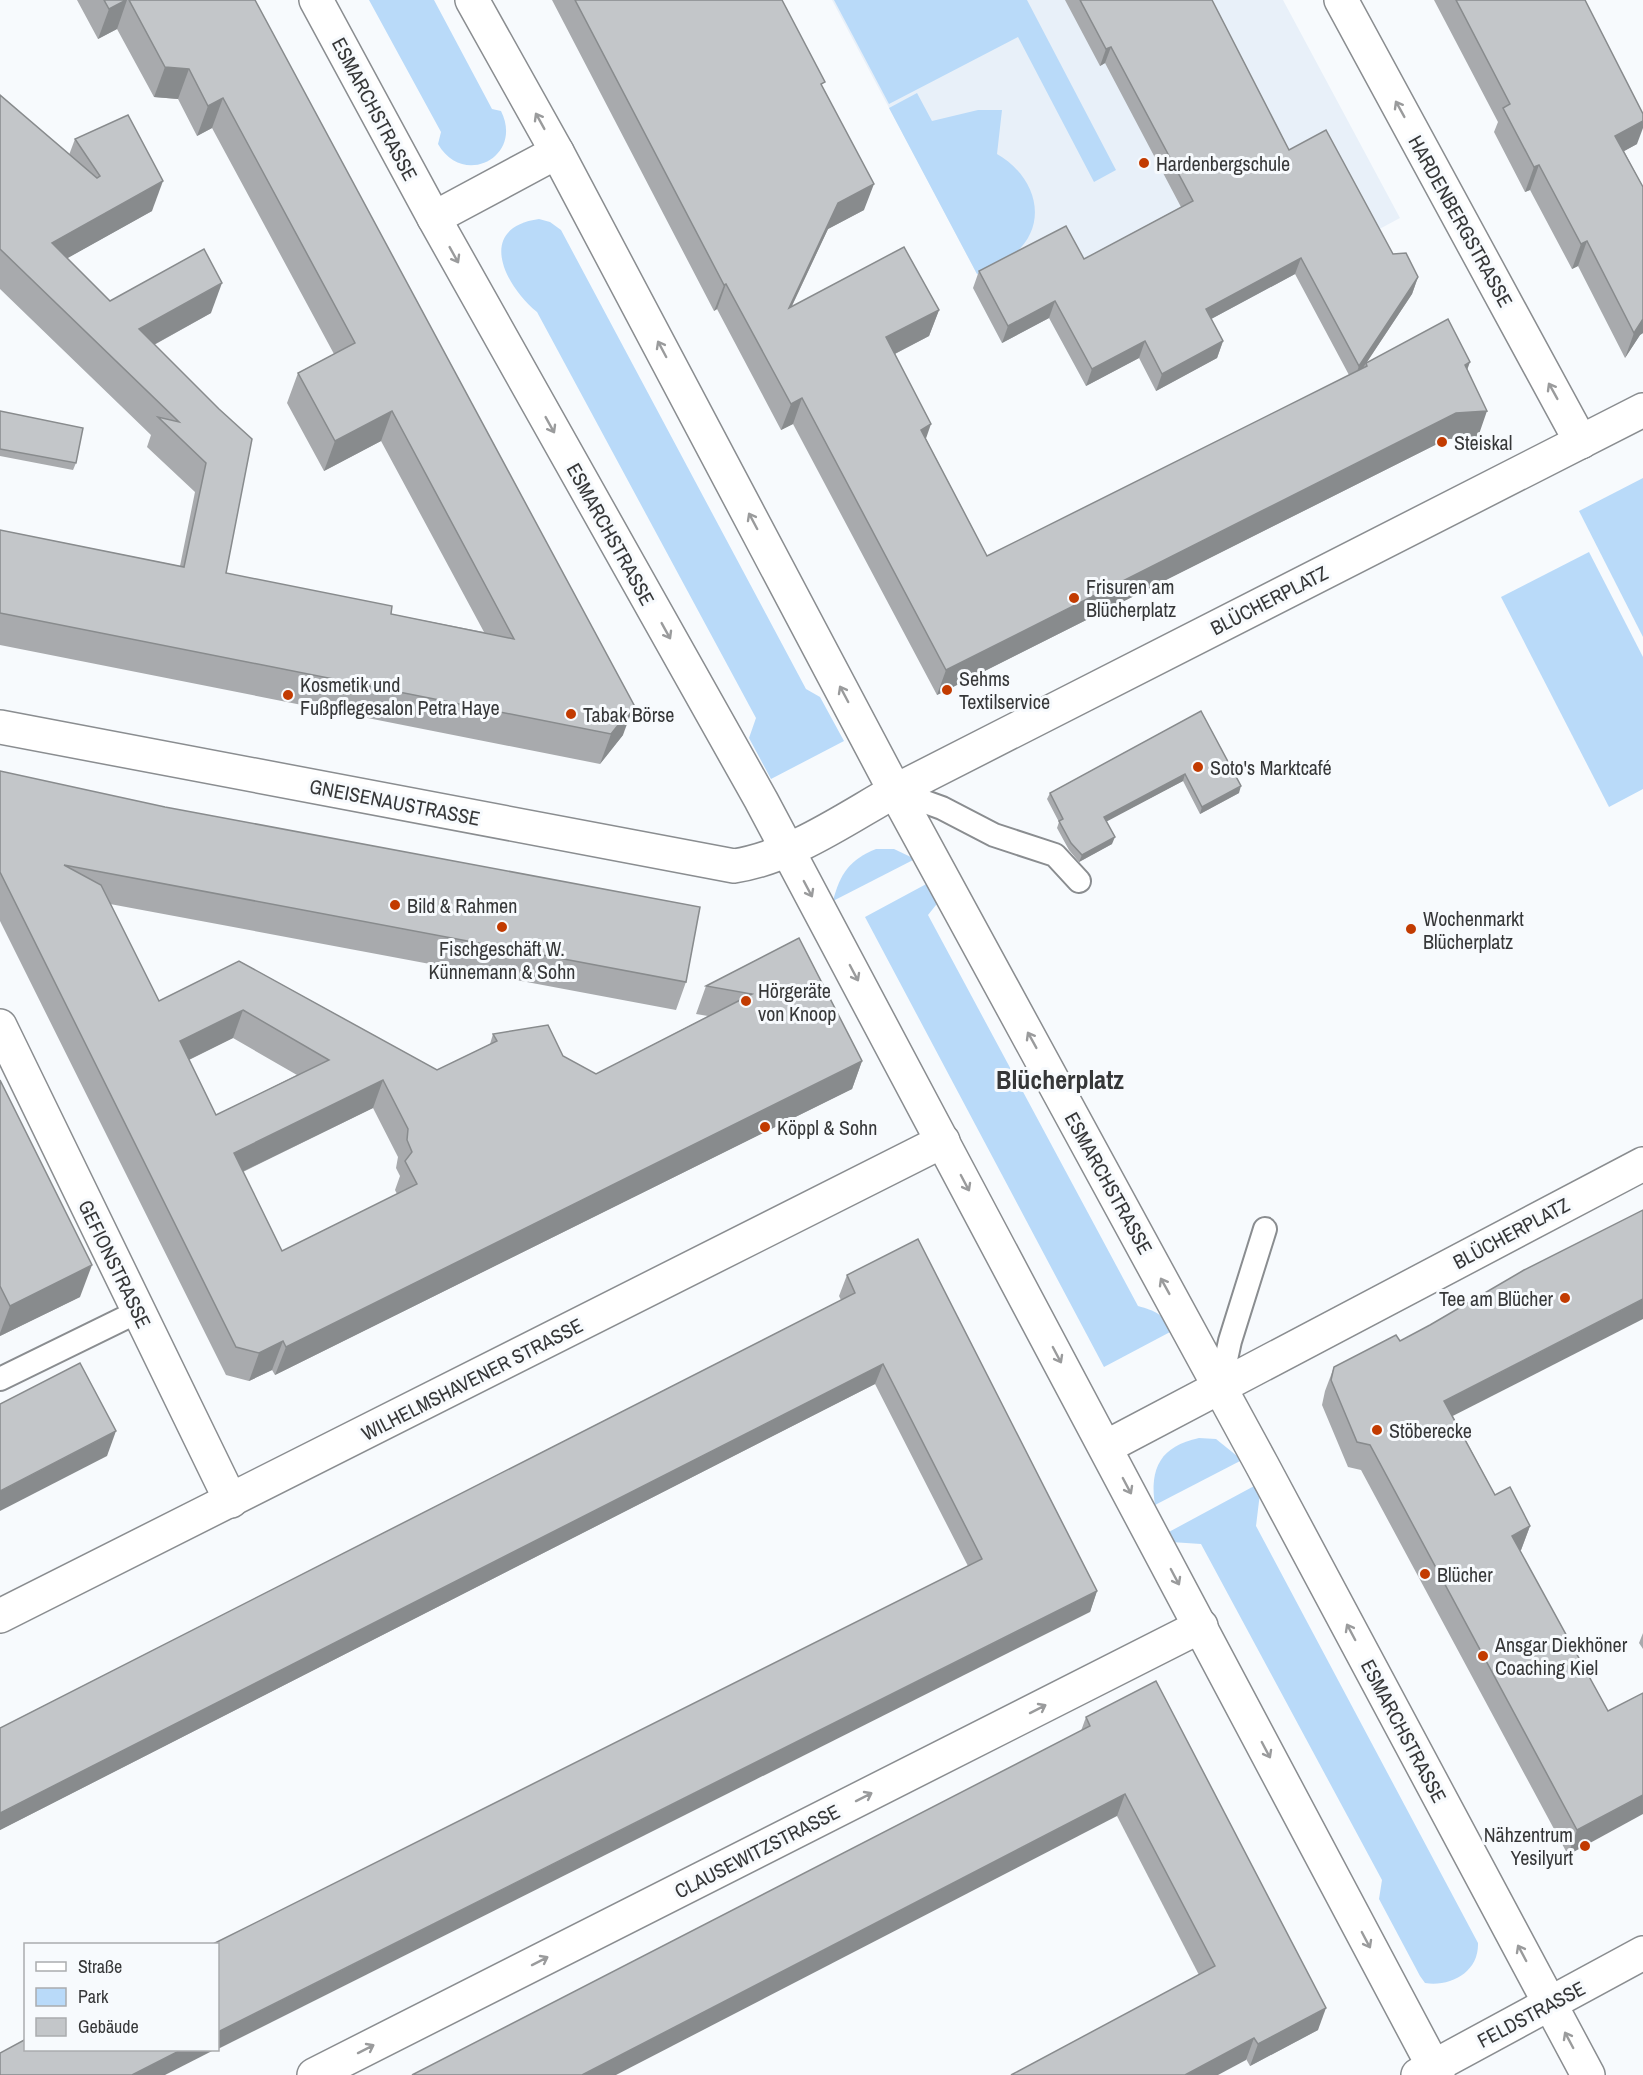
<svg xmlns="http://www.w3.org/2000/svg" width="1643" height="2075" font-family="'Archivo Narrow',sans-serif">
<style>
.built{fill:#e8f0f9}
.green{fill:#b9daf9}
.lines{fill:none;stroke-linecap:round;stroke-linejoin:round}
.lane-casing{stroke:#8a8d90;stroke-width:26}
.street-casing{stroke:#8a8d90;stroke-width:36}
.secondary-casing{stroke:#8a8d90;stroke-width:36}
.lane{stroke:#fff;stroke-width:22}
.street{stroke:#fff;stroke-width:33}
.secondary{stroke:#fff;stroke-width:33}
.wall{fill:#a8aaad;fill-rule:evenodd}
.shaded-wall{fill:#888b8d}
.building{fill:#c3c6c9;stroke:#888b8d;stroke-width:1.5;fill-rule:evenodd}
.oneway{stroke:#9a9b9c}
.poi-dot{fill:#c23b01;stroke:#f7fafd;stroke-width:2}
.labels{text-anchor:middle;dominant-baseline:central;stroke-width:6;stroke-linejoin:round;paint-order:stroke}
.street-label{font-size:20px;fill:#363738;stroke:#f7fafd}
.poi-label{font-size:20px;fill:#363738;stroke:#f7fafd;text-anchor:start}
.district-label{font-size:26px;font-weight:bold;fill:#363738;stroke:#f7fafd}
</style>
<rect width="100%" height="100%" fill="#f7fafd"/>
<!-- built -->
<path class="built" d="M 832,0 L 1283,0 L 1400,218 L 1086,386 L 1049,318 L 1002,343 L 973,288 L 982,284 L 977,274 Z"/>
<!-- green -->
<g class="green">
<path d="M 369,0 L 434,0 L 492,109 L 501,111 C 524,157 463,188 438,144 L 441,132 Z"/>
<path d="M 834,0 L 1027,0 L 1116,170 L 1094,182 L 1018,37 L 889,104 Z"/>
<path d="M 917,93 L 932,121 L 978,110 L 1002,110 L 997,154 C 1040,179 1051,231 1006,260 C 996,267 989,272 977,274 L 889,108 Z"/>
<path d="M 539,219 L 550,222 L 561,230 L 806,689 L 820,697 L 844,741 L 771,779 L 749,738 L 756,718 L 537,312 C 505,286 475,228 539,219 Z"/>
<path d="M 1643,478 L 1643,637 L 1579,511 Z"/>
<path d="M 1589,552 L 1643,657 L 1643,789 L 1609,807 L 1501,597 Z"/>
<path d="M 876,849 L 894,849 L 915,859 L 833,901 C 840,874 849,860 876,849 Z"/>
<path d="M 930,882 L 940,900 L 928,915 L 1138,1306 C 1156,1311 1163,1314 1172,1331 L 1104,1367 L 865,917 Z"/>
<path d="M 1199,1438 L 1216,1439 L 1242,1460 L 1155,1505 C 1149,1468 1161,1446 1199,1438 Z"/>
<path d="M 1256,1485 L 1260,1493 L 1256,1526 L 1478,1943 C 1479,1972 1451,1987 1425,1983 L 1420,1976 L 1379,1899 L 1382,1880 L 1201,1544 L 1171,1542 L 1167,1533 Z"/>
</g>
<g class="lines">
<!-- lane casing -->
<g class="lane-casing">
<g id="lane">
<path d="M 895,791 L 942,808 L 994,835 L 1055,855 L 1079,881"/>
<path d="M 0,1379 L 139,1311"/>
<path d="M 1220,1387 L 1230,1341 L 1265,1229"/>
</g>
</g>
<!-- street casing -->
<g class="street-casing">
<g id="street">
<path d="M 316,0 L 434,218 L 761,800 L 1438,2075"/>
<path d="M 472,0 L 557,152 L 895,791 L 1262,1465 L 1588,2075"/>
<path d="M 1341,0 L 1581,442"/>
<path d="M 434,218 L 557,152"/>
<path d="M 0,727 L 734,866 C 792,857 845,819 895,791 L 1643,410"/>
<path d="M 0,1026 L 231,1501"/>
<path d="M 1106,1447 L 1643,1164"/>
<path d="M 0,1616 L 943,1141"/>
<path d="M 314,2075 L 1201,1626"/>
</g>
</g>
<!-- secondary casing -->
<g class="secondary-casing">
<path id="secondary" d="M 1418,2075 L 1643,1953"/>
</g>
<!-- lane -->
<use href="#lane" class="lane"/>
<!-- street -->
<use href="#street" class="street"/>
<!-- secondary -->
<use href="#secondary" class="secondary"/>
</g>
<!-- wall -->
<g class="wall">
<path d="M 77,0 L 255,0 L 623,735 L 600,764 L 0,645 L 0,530 L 180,566 L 195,492 L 147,447 L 151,435 L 0,289 L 0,95 L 69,155 L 75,139 L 152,211 L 67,258 L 110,301 L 211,313 L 154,345 L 219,409 L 226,573 L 391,614 L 484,632 L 381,441 L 324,471 L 287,403 L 298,373 L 334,354 L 212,128 L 197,136 L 178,99 L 154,97 L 117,29 L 98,39 Z"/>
<path d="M 552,0 L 782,0 L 823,88 L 864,210 L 828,229 L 792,306 L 939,310 L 929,336 L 895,354 L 926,439 L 987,556 L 1349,375 L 1295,274 L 1211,319 L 1223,341 L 1217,358 L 1156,391 L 1139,358 L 1086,386 L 1049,318 L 1002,343 L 973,288 L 979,271 L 1084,259 L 1181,207 L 1105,63 L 1100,66 L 1065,0 L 1212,0 L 1289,150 L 1393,254 L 1418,277 L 1412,294 L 1363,368 L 1364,367 L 1366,363 L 1467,370 L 1478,437 L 1447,439 L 937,695 L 793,424 L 781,430 L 717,309 L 714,311 Z"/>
<path d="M 1434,0 L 1585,0 L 1637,144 L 1624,151 L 1643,187 L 1643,333 L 1640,335 L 1625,358 L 1578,266 L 1572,269 L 1530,190 L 1525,192 L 1494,132 L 1498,122 Z"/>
<path d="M 0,411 L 76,463 L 73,470 L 0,456 Z"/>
<path d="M 1201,711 L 1239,793 L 1200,814 L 1183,781 L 1106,821 L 1112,844 L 1079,862 L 1069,850 L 1057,828 L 1059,822 L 1047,799 L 1050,793 Z"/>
<path d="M 0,771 L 686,982 L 676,1010 L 110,904 L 159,1001 L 239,961 L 437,1070 L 490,1044 L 493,1034 L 563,1056 L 596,1074 L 708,1016 L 696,1014 L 706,986 L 799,938 L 862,1061 L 852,1089 L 275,1375 L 272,1370 L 249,1381 L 226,1375 L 0,921 ZM 233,1038 L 297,1075 L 216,1115 L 189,1060 ZM 373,1108 L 398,1157 L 396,1168 L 400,1176 L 395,1190 L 397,1194 L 282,1251 L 243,1172 Z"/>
<path d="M 0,1080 L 80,1297 L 0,1336 Z"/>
<path d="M 847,1275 L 1097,1591 L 1090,1612 L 968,1566 L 875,1384 L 0,1830 L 0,1728 L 841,1300 L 839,1296 Z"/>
<path d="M 1430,1325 L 1453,1416 L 1495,1495 L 1530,1526 L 1521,1550 L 1520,1551 L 1608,1711 L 1643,1693 L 1568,1855 L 1361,1470 L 1348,1467 L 1322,1405 L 1325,1391 L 1334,1367 L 1400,1341 Z"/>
<path d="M 1643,1633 L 1643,1649 L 1639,1643 Z"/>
<path d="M 1086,1717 L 1318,2030 L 1250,2066 L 1199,1975 L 1117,1816 L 1081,1731 Z"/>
</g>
<!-- shaded-wall -->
<g class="shaded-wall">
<path d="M 126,0 L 127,0 L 117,29 L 98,39 L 109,9 Z"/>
<path d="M 1111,47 L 1105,63 L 1100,66 L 1106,49 Z"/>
<path d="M 165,67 L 189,69 L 178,99 L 154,97 Z"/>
<path d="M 223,98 L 212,128 L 197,136 L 208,106 Z"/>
<path d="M 1643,121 L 1643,128 L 1637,144 L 1606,161 L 1615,136 Z"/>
<path d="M 1539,165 L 1530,190 L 1525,192 L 1534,167 Z"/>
<path d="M 163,181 L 152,211 L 41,273 L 52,243 Z"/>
<path d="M 874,184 L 864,210 L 828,229 L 779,333 L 789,308 L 838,203 Z"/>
<path d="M 1587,241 L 1578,266 L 1572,269 L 1581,244 Z"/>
<path d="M 1301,258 L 1295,274 L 1200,325 L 1206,309 Z"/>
<path d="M 1418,277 L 1412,294 L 1353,383 L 1359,366 Z"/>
<path d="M 222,283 L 211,313 L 128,359 L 139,329 Z"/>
<path d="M 726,284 L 717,309 L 714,311 L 724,285 Z"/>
<path d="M 1055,301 L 1049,318 L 1002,343 L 1008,326 Z"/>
<path d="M 939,310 L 929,336 L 877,363 L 886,337 Z"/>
<path d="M 1643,319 L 1643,333 L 1640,335 L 1625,358 L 1634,333 Z"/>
<path d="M 1145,341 L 1139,358 L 1086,386 L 1092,369 Z"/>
<path d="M 1223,341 L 1217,358 L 1156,391 L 1162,374 Z"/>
<path d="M 1470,362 L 1461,387 L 1465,365 Z"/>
<path d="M 802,398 L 793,424 L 781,430 L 791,404 Z"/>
<path d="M 392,411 L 381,441 L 324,471 L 335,441 Z"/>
<path d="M 1487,411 L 1478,437 L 1447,439 L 937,695 L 946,670 L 1456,413 Z"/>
<path d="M 931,424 L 922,450 L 921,430 Z"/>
<path d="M 634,705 L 623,735 L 600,764 L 611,734 Z"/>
<path d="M 1185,774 L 1183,781 L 1102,824 L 1104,817 Z"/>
<path d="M 1241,786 L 1239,793 L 1200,814 L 1202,807 Z"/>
<path d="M 1115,837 L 1112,844 L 1079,862 L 1082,855 Z"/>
<path d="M 243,1010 L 233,1038 L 170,1069 L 180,1041 Z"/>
<path d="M 862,1061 L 852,1089 L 275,1375 L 286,1347 Z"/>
<path d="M 383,1080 L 373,1108 L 223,1181 L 234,1153 Z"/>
<path d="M 92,1265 L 80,1297 L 0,1336 L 0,1333 L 10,1306 Z"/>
<path d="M 1643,1299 L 1643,1319 L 1435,1425 L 1444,1401 Z"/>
<path d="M 283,1341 L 272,1370 L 249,1381 L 259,1353 Z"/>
<path d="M 883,1364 L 875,1384 L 0,1830 L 0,1813 Z"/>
<path d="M 116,1431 L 107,1456 L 0,1511 L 0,1491 Z"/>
<path d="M 1530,1526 L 1521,1550 L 1503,1560 L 1512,1536 Z"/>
<path d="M 1097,1591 L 1090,1612 L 218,2049 L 218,2032 Z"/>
<path d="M 1125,1794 L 1117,1816 L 616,2075 L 582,2075 Z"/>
<path d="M 1643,1795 L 1643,1814 L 1568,1855 L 1577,1830 Z"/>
<path d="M 1326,2008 L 1318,2030 L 1250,2066 L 1258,2044 Z"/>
<path d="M 1254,2038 L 1246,2060 L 1218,2075 L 1185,2075 Z"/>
<path d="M 183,2049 L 216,2049 L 165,2075 L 132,2075 Z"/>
</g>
<!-- building -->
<g class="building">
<path d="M 104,0 L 126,0 L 109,9 Z"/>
<path d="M 129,0 L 255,0 L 634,705 L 611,734 L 0,613 L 0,530 L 184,567 L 206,463 L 158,417 L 179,422 L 0,249 L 0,95 L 97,178 L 100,176 L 75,139 L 128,115 L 163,181 L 52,243 L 110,301 L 204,249 L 222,283 L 139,329 L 219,409 L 252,439 L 226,573 L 392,606 L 391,614 L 514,639 L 392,411 L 335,441 L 298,373 L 355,343 L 223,98 L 208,106 L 189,69 L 165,67 Z"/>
<path d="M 575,0 L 782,0 L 825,82 L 821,84 L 874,184 L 838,203 L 789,308 L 904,247 L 939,310 L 886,337 L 931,424 L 921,430 L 987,556 L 1367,366 L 1366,363 L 1448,319 L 1470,362 L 1465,365 L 1487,411 L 1456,413 L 946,670 L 802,398 L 791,404 L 726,284 L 724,285 Z"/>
<path d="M 1080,0 L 1212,0 L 1289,150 L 1326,130 L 1393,254 L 1406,253 L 1418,277 L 1359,366 L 1301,258 L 1206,309 L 1223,341 L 1162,374 L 1145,341 L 1092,369 L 1055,301 L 1008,326 L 979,271 L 1066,226 L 1084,259 L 1193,201 L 1111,47 L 1106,49 Z"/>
<path d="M 1456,0 L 1585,0 L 1643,114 L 1643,121 L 1615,136 L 1643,187 L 1643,319 L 1634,333 L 1587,241 L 1581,244 L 1539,165 L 1534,167 L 1503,108 L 1510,104 Z"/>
<path d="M 0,411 L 83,428 L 76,463 L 0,449 Z"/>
<path d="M 1201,711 L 1241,786 L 1202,807 L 1185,774 L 1104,817 L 1115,837 L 1082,855 L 1071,843 L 1059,821 L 1063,819 L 1050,793 Z"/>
<path d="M 0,771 L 165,807 L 700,907 L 686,982 L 64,865 L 101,885 L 159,1001 L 239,961 L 437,1070 L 497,1041 L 493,1034 L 548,1025 L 563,1056 L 596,1074 L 752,994 L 706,986 L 799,938 L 862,1061 L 286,1347 L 283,1341 L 259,1353 L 236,1347 L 0,872 ZM 243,1010 L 329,1060 L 216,1115 L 180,1041 ZM 383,1080 L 408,1129 L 407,1140 L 412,1152 L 405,1161 L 417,1184 L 282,1251 L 234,1153 Z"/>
<path d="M 0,1080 L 92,1265 L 10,1306 L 0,1286 Z"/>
<path d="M 1643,1210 L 1643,1299 L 1444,1401 L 1495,1495 L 1510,1487 L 1530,1526 L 1512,1536 L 1608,1711 L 1643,1693 L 1643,1795 L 1577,1830 L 1370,1445 L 1357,1442 L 1331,1380 L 1334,1367 L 1396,1335 L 1400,1341 L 1430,1325 L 1524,1270 Z"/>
<path d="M 918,1239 L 1097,1591 L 218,2032 L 218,1944 L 213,1944 L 982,1559 L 883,1364 L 0,1813 L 0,1728 L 855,1293 L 847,1275 Z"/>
<path d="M 80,1363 L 116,1431 L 0,1491 L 0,1404 Z"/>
<path d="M 1156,1681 L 1326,2008 L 1258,2044 L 1254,2038 L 1185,2075 L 1011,2075 L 1215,1966 L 1125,1794 L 582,2075 L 412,2075 L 1090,1726 L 1086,1717 Z"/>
<path d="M 26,2039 L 26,2049 L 183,2049 L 132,2075 L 0,2075 L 0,2053 Z"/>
</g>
<!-- one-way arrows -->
<defs><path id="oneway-shaft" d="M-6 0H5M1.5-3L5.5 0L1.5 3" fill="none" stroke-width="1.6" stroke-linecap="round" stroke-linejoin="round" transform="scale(1.5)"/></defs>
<g class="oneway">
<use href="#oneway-shaft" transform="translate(1400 109) rotate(-119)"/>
<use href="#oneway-shaft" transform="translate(540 121) rotate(-119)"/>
<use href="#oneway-shaft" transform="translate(454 255) rotate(61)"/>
<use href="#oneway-shaft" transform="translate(662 349) rotate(-118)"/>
<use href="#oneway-shaft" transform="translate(1553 391) rotate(-119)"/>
<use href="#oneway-shaft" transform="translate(550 425) rotate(61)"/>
<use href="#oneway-shaft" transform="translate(753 521) rotate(-118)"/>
<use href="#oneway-shaft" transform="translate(666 631) rotate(61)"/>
<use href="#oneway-shaft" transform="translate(844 694) rotate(-118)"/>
<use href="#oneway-shaft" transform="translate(808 889) rotate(62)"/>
<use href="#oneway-shaft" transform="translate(854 973) rotate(62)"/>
<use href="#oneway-shaft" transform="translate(1032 1040) rotate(-119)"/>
<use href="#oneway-shaft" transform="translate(965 1183) rotate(62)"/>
<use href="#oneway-shaft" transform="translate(1165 1286) rotate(-119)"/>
<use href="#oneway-shaft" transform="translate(1057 1355) rotate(62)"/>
<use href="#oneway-shaft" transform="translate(1127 1486) rotate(62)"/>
<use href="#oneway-shaft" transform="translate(1175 1577) rotate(62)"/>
<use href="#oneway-shaft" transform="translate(1351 1632) rotate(-118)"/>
<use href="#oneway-shaft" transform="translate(1038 1709) rotate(-27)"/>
<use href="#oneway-shaft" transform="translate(1266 1750) rotate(62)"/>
<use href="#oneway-shaft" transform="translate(864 1797) rotate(-27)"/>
<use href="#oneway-shaft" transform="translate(1366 1940) rotate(62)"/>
<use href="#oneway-shaft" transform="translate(1522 1953) rotate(-118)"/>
<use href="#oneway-shaft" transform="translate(540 1961) rotate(-27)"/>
<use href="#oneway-shaft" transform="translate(1569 2040) rotate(-118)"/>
<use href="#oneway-shaft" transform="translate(366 2049) rotate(-27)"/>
</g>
<!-- markers -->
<g class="poi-dot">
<circle cx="1144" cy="163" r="6"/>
<circle cx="1442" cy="442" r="6"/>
<circle cx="1074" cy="598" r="6"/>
<circle cx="947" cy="690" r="6"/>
<circle cx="288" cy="695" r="6"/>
<circle cx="571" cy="714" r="6"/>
<circle cx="1198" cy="767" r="6"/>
<circle cx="395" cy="905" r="6"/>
<circle cx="502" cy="927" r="6"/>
<circle cx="1411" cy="929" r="6"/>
<circle cx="746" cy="1001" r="6"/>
<circle cx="765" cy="1127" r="6"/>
<circle cx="1565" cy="1298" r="6"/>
<circle cx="1377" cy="1430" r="6"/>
<circle cx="1425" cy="1574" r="6"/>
<circle cx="1483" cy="1656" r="6"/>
<circle cx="1585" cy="1846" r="6"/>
</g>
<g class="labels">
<!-- street labels -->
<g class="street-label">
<text transform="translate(375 109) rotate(62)">ESMARCHSTRASSE</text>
<text transform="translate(1461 221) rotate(61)">HARDENBERGSTRASSE</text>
<text transform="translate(611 534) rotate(61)">ESMARCHSTRASSE</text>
<text transform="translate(1269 600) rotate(-27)">BLÜCHERPLATZ</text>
<text transform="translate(395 802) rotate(11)">GNEISENAUSTRASSE</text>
<text transform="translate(1109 1183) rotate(61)">ESMARCHSTRASSE</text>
<text transform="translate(1511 1233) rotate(-28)">BLÜCHERPLATZ</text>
<text transform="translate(115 1264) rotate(64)">GEFIONSTRASSE</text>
<text transform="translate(472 1379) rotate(-27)">WILHELMSHAVENER STRASSE</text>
<text transform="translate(1404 1731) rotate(62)">ESMARCHSTRASSE</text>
<text transform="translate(757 1851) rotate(-27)">CLAUSEWITZSTRASSE</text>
<text transform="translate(1531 2014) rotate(-28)">FELDSTRASSE</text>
</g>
<!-- poi labels -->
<g class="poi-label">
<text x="1156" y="163">Hardenbergschule</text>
<text x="1454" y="442">Steiskal</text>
<text x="1086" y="586">Frisuren am<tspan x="1086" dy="23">Blücherplatz</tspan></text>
<text x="959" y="678">Sehms<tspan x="959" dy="23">Textilservice</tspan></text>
<text x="300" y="684">Kosmetik und<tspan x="300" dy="23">Fußpflegesalon Petra Haye</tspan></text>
<text x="583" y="714">Tabak Börse</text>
<text x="1210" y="767">Soto's Marktcafé</text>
<text x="407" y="905">Bild &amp; Rahmen</text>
<text x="1423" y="918">Wochenmarkt<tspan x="1423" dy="23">Blücherplatz</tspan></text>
<text x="502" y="948" text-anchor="middle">Fischgeschäft W.<tspan x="502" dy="23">Künnemann &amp; Sohn</tspan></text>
<text x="758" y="990">Hörgeräte<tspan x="758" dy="23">von Knoop</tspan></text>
<text x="777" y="1127">Köppl &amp; Sohn</text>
<text x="1553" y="1298" text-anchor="end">Tee am Blücher</text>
<text x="1389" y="1430">Stöberecke</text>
<text x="1437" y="1574">Blücher</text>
<text x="1495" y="1644">Ansgar Diekhöner<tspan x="1495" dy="23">Coaching Kiel</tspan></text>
<text x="1573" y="1834" text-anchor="end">Nähzentrum<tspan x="1573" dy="23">Yesilyurt</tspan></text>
</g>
<!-- district labels -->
<g class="district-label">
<text x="1060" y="1079">Blücherplatz</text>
</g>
</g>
<!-- legend -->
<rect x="24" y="1943" width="195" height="108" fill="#f7fafd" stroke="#aaacae" stroke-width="1.5"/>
<rect x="36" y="1962" width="30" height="9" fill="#ffffff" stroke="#aaacae" stroke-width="1.5"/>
<text x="78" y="1973" font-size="18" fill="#363738">Straße</text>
<rect x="36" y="1988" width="30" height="18" fill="#b9daf9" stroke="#aaacae" stroke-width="1.5"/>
<text x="78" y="2003" font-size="18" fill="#363738">Park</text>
<rect x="36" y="2018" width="30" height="18" fill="#c3c6c9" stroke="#aaacae" stroke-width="1.5"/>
<text x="78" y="2033" font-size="18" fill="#363738">Gebäude</text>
</svg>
